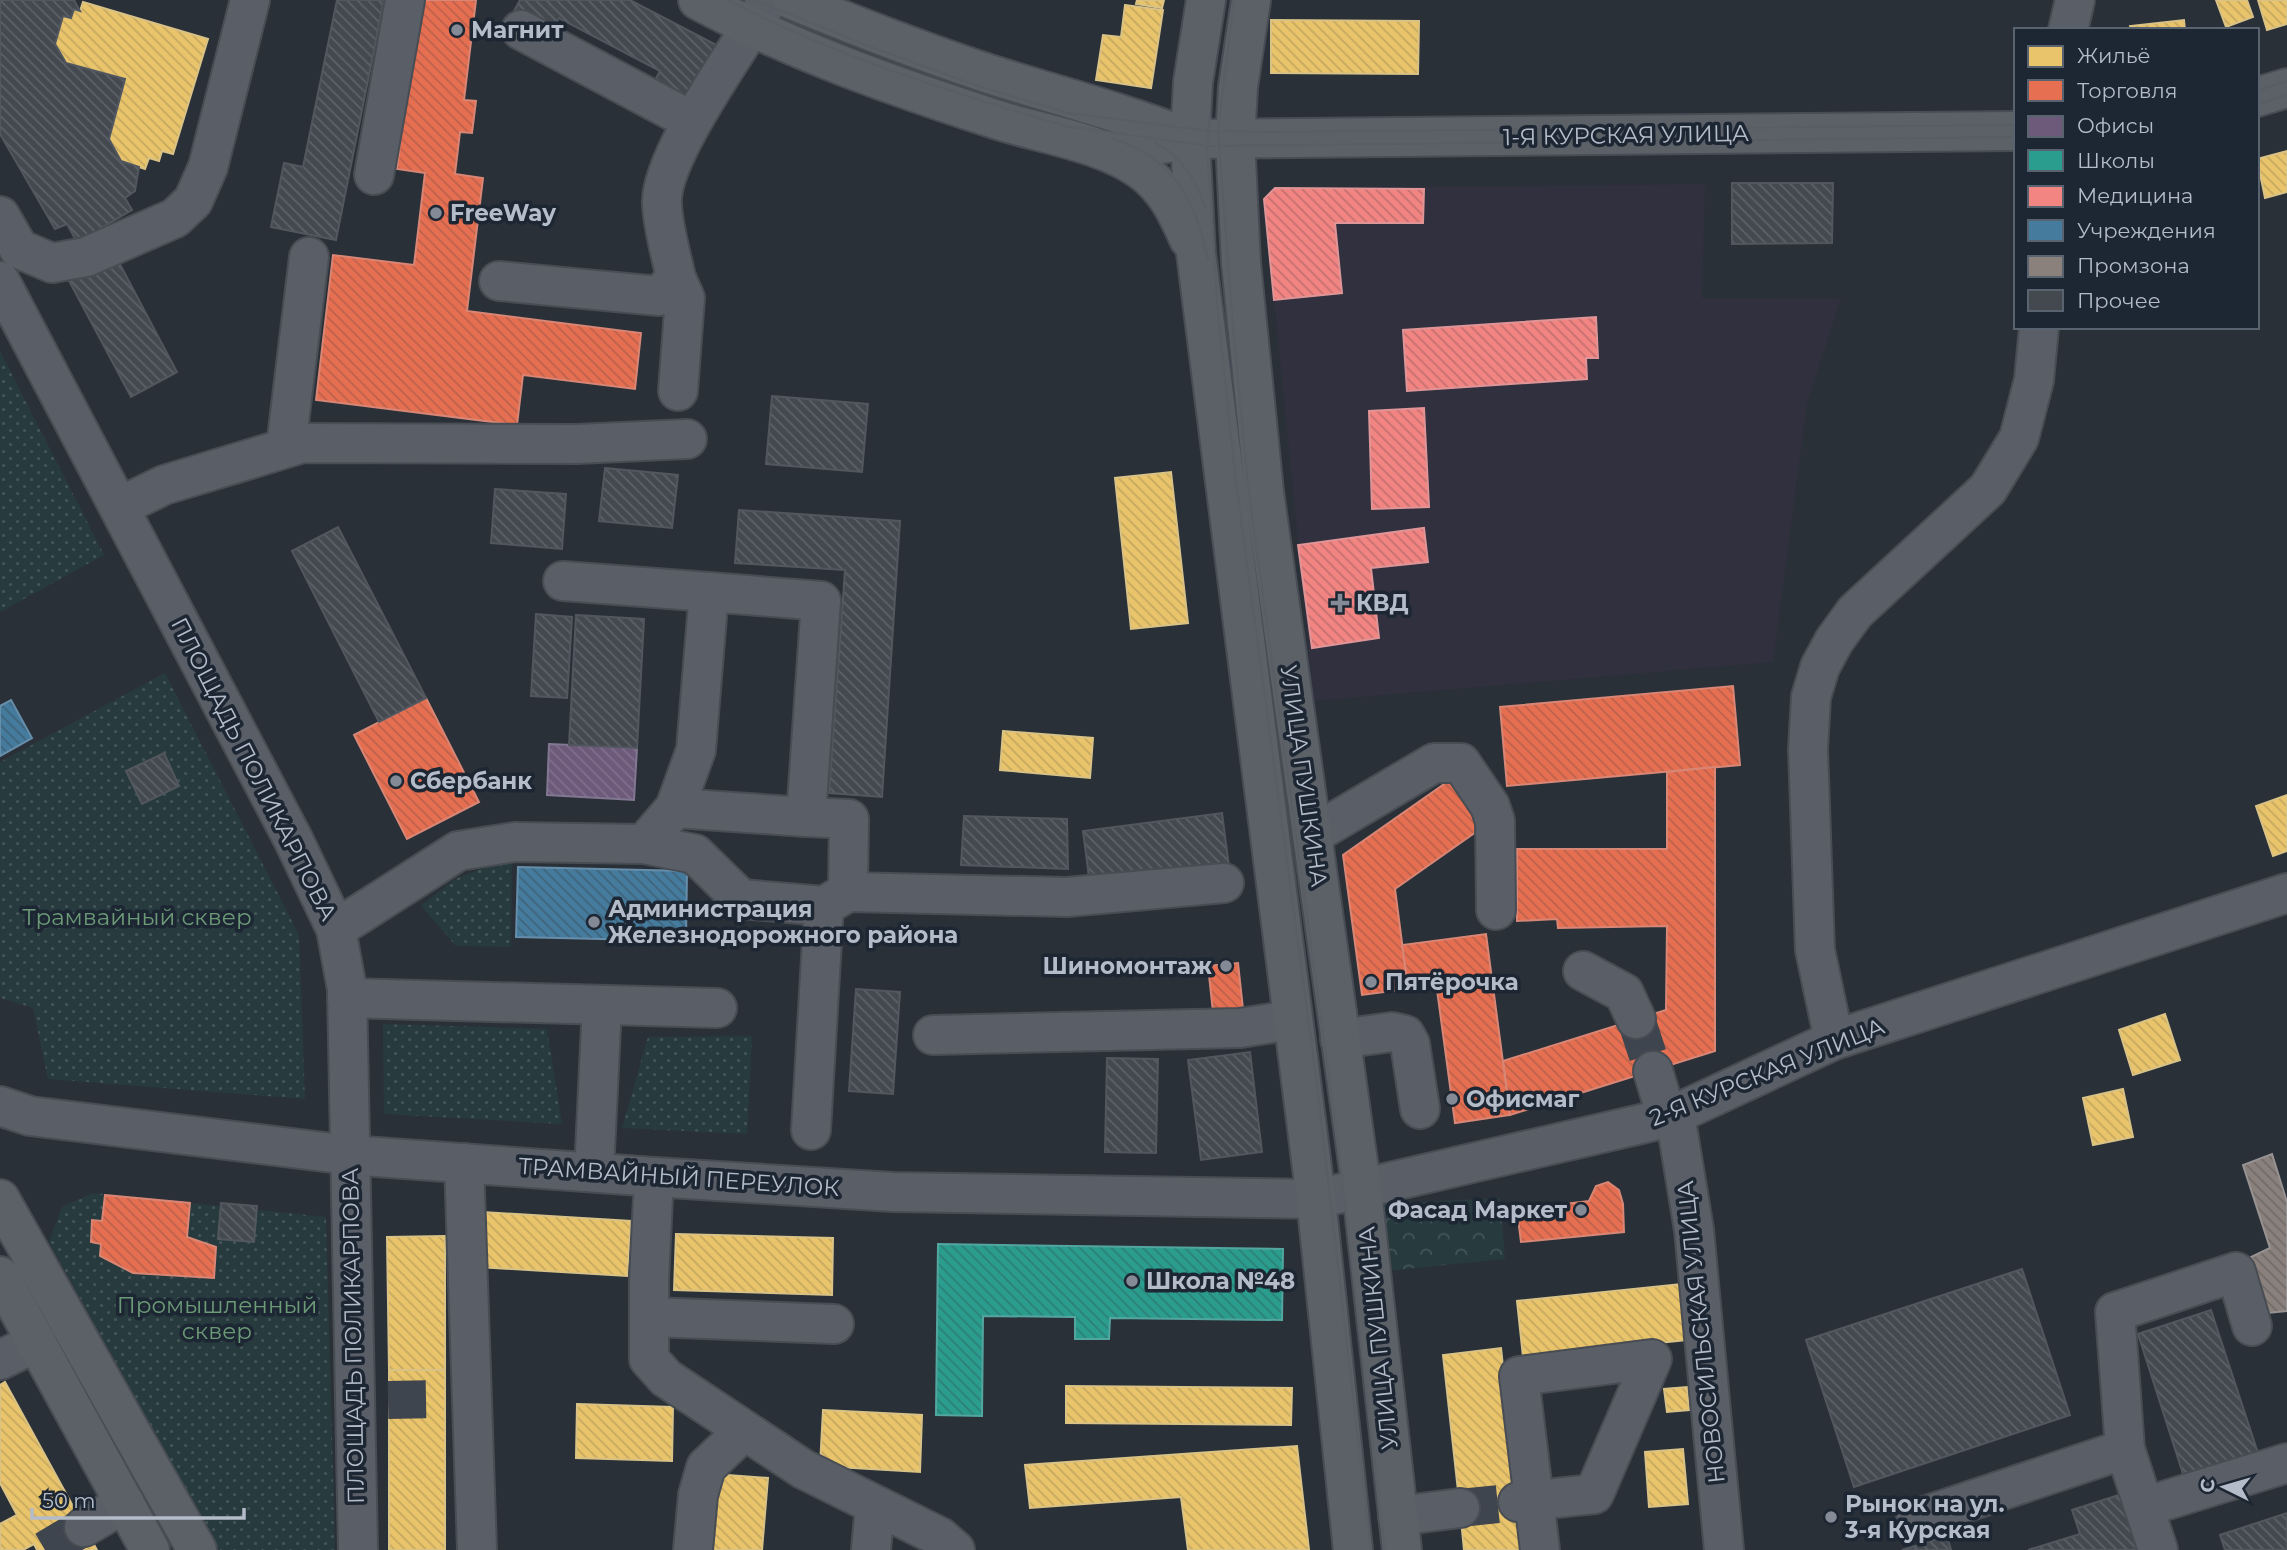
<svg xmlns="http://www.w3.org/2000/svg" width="2287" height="1550" font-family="Montserrat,sans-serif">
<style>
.medical{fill:#31303e}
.grass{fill:url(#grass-dots)}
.forest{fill:url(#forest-crowns)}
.homes{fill:url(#homes-back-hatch);stroke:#d9c286;stroke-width:2}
.shops{fill:url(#shops-back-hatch);stroke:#d88675;stroke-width:2}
.offices{fill:url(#offices-back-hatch);stroke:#827792;stroke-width:2}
.schools{fill:url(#schools-back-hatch);stroke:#53a6a0;stroke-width:2}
.health{fill:url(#health-back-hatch);stroke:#df9597;stroke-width:2}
.public{fill:url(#public-back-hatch);stroke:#668eaa;stroke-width:2}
.industry{fill:url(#industry-back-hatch);stroke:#979393;stroke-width:2}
.building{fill:url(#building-back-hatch);stroke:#52575f;stroke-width:2}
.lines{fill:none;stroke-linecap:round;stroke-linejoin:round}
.minor-tunnel{stroke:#3f454e;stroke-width:38;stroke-dasharray:38 19;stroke-linecap:butt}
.minor-casing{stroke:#484c53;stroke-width:42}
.major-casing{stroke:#484c55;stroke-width:42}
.minor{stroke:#5a5e66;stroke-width:38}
.major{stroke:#5c6168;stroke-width:38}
.tram{stroke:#595d64;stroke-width:2}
.poi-dot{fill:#848b96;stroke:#1d2633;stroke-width:2.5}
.labels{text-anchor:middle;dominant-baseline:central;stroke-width:7;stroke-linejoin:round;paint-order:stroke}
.poi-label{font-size:23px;font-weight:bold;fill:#b4bcc9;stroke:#1d2633;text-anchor:start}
.street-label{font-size:23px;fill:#b4bcc9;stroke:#1d2633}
.park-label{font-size:23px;fill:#6b9a76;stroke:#1d2633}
</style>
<defs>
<pattern id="grass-dots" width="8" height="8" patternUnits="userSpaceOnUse" patternTransform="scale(1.75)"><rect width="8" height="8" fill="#273a3e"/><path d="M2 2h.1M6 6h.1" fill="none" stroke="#445559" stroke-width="1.8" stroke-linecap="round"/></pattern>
<pattern id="forest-crowns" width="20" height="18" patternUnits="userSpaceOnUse" patternTransform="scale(1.75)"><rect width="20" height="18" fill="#273a3e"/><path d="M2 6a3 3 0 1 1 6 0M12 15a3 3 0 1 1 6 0" fill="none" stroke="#445559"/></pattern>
<pattern id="homes-back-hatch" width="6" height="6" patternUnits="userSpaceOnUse" patternTransform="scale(1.75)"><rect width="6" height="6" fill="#e9c46a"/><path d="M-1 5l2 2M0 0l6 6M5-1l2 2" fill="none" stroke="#c5a861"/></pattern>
<pattern id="shops-back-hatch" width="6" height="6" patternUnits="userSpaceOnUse" patternTransform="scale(1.75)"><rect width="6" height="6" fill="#e76f51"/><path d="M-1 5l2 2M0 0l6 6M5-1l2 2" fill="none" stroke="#bb614c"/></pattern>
<pattern id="offices-back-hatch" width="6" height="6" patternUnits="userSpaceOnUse" patternTransform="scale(1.75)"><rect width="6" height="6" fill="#6d597a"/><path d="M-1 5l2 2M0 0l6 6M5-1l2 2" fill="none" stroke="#7f6f8c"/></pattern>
<pattern id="schools-back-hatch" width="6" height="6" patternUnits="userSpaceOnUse" patternTransform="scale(1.75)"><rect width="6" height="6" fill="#2a9d8f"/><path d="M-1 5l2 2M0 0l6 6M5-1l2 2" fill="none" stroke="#2e7f76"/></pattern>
<pattern id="health-back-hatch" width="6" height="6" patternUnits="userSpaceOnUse" patternTransform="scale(1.75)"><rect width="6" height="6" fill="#f28482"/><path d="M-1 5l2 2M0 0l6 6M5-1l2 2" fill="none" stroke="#c37170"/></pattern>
<pattern id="public-back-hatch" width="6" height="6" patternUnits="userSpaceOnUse" patternTransform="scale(1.75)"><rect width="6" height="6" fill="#457b9d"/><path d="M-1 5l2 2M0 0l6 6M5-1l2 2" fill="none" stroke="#40647b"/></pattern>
<pattern id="industry-back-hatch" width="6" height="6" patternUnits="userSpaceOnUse" patternTransform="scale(1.75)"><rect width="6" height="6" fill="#8a817c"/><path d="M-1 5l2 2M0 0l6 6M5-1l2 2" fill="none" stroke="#716b69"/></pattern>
<pattern id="building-back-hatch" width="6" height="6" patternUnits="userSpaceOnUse" patternTransform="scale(1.75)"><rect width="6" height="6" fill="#444950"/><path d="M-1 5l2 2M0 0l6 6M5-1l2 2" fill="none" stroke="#5d6168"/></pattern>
</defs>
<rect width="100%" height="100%" fill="#2a3038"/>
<!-- medical -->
<path class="medical" d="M 1705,184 L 1702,298 L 1841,299 L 1807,403 L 1773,662 L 1314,701 L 1264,199 L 1275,188 Z"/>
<!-- grass -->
<g class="grass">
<path d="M 0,351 L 104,555 L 0,612 Z"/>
<path d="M 165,673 L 299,935 L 305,1099 L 48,1079 L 33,1008 L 0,998 L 0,762 Z"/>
<path d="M 512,857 L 511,947 L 456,946 L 421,906 L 455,879 Z"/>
<path d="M 383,1024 L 547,1029 L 562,1124 L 384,1114 Z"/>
<path d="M 752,1036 L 747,1134 L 622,1128 L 648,1037 Z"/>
<path d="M 93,1193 L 326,1217 L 335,1550 L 220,1550 L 49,1242 L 62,1207 Z"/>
</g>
<!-- forest -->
<path class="forest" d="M 1500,1198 L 1505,1259 L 1385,1271 L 1378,1204 Z"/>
<!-- homes -->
<g class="homes">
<path d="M 1137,0 L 1164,0 L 1162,8 L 1136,4 Z"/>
<path d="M 2216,0 L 2247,0 L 2253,17 L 2226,27 Z"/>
<path d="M 2258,0 L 2287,0 L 2287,24 L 2267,30 Z"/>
<path d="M 83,2 L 208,39 L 173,154 L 162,151 L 159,161 L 149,158 L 145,169 L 121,161 L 109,139 L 125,79 L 66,63 L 55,44 L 63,16 L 71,18 L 74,9 L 80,11 Z"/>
<path d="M 1125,5 L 1163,10 L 1151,88 L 1096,80 L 1103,35 L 1121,37 Z"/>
<path d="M 1271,20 L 1419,21 L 1418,74 L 1271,73 Z"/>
<path d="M 2184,20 L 2185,30 L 2131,30 L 2130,26 Z"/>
<path d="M 2287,151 L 2287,192 L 2265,198 L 2257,159 Z"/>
<path d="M 1171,472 L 1188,623 L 1131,629 L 1115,478 Z"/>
<path d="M 1003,731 L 1093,738 L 1090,778 L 1000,770 Z"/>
<path d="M 2287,795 L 2287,851 L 2273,856 L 2256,806 Z"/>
<path d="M 2165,1014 L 2180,1060 L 2133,1075 L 2119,1030 Z"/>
<path d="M 2123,1089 L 2133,1137 L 2093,1145 L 2083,1098 Z"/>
<path d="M 482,1212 L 631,1221 L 627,1276 L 478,1267 Z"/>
<path d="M 676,1234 L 833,1238 L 832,1295 L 674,1290 Z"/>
<path d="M 445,1236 L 445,1370 L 389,1370 L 387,1237 Z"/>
<path d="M 1681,1284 L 1686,1340 L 1523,1357 L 1517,1301 Z"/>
<path d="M 1501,1348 L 1517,1494 L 1459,1500 L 1443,1355 Z"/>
<rect x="389" y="1370" width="56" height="180"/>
<path d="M 5,1382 L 97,1550 L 37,1550 L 34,1544 L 23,1550 L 0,1550 L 0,1524 L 17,1515 L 0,1483 L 0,1385 Z"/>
<path d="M 1066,1386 L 1292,1388 L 1291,1425 L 1066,1423 Z"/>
<path d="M 1687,1387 L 1689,1410 L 1667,1412 L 1664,1389 Z"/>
<path d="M 577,1404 L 673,1407 L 672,1461 L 576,1458 Z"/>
<path d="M 823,1410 L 922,1415 L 920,1472 L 820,1466 Z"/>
<path d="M 1297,1446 L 1309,1550 L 1188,1550 L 1181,1497 L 1030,1508 L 1025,1465 Z"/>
<path d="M 1683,1449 L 1688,1504 L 1649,1507 L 1645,1452 Z"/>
<path d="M 714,1474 L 768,1478 L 762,1550 L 708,1550 Z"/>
<path d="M 1517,1494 L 1523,1550 L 1464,1550 L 1459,1500 Z"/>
</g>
<!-- shops -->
<g class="shops">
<path d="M 418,0 L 476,0 L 464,100 L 476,101 L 472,133 L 460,132 L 455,174 L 483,178 L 467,311 L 641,333 L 635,389 L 523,375 L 517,425 L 316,400 L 333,255 L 414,265 L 425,173 L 397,169 Z"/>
<path d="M 1733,686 L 1740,765 L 1507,786 L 1500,707 Z"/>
<path d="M 426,698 L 479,802 L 407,839 L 354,735 Z"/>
<path d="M 1715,767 L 1715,1051 L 1510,1115 L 1503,1061 L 1666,1010 L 1667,926 L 1558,928 L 1557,919 L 1517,921 L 1517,849 L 1667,849 L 1667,772 Z"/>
<path d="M 1450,780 L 1483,827 L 1395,889 L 1408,989 L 1362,995 L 1343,855 Z"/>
<path d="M 1486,934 L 1510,1115 L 1455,1123 L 1435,975 L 1407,979 L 1402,945 Z"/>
<path d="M 1238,963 L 1243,1009 L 1213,1012 L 1208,966 Z"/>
<path d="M 1608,1182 L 1619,1190 L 1623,1204 L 1624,1232 L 1521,1242 L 1517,1210 L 1589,1201 L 1596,1186 Z"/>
<path d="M 105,1195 L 190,1203 L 187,1237 L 216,1247 L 214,1278 L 133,1273 L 100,1256 L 101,1244 L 91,1242 L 92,1220 L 102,1221 Z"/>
</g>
<!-- offices -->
<path class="offices" d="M 549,744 L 637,748 L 634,800 L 547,795 Z"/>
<!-- schools -->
<path class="schools" d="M 938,1244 L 1283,1249 L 1282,1320 L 1110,1318 L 1109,1339 L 1075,1339 L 1075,1317 L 983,1316 L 982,1416 L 936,1415 Z"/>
<!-- health -->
<g class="health">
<path d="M 1275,188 L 1424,189 L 1423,223 L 1335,223 L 1342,293 L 1274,300 L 1264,199 Z"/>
<path d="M 1596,317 L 1598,358 L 1586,358 L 1587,379 L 1407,391 L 1403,330 Z"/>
<path d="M 1424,408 L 1429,507 L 1372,509 L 1369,411 Z"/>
<path d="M 1424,528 L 1428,562 L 1371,568 L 1379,638 L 1312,648 L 1298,545 Z"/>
</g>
<!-- public -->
<g class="public">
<path d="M 11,700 L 32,738 L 0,756 L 0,706 Z"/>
<path d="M 518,867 L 687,871 L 686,941 L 516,937 Z"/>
</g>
<!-- industry -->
<path class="industry" d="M 2272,1154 L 2287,1202 L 2287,1311 L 2268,1313 L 2251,1257 L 2270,1248 L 2243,1165 Z"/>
<!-- building -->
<g class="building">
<path d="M 0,0 L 74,0 L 80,11 L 74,9 L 71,18 L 63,16 L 55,44 L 66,63 L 125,79 L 109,139 L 121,161 L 139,167 L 135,191 L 125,198 L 132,210 L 77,242 L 67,224 L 55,229 L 0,134 Z"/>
<path d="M 337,0 L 384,0 L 336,240 L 271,227 L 284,163 L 303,167 Z"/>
<path d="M 520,0 L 630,0 L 722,48 L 694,103 L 654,82 L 660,71 L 559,18 L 552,31 L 514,11 Z"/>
<path d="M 1732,183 L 1833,183 L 1832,243 L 1732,244 Z"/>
<path d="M 114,253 L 177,372 L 131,397 L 67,277 Z"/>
<path d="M 772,396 L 868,404 L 862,472 L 766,464 Z"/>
<path d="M 605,468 L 678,475 L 672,528 L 599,521 Z"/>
<path d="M 495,489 L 566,494 L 562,549 L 491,543 Z"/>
<path d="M 739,510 L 900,521 L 882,797 L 829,793 L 845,570 L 735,563 Z"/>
<path d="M 338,527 L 426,698 L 379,722 L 292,551 Z"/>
<path d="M 536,614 L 572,617 L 567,698 L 531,696 Z"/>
<path d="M 576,615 L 644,619 L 637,748 L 569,745 Z"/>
<path d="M 164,753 L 179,786 L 142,804 L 126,771 Z"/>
<path d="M 1222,813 L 1229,867 L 1090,885 L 1083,831 Z"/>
<path d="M 964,816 L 1067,819 L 1068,869 L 961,865 Z"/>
<path d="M 856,989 L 900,992 L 893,1094 L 849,1091 Z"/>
<path d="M 1250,1052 L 1262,1152 L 1201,1160 L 1188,1060 Z"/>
<path d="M 1107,1058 L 1158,1059 L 1156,1153 L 1105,1152 Z"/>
<path d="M 221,1203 L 257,1206 L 254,1242 L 218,1239 Z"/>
<path d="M 2022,1269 L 2070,1415 L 1854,1487 L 1806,1340 Z"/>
<path d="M 2211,1310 L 2258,1453 L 2184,1477 L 2138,1334 Z"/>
<path d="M 2125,1493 L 2143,1550 L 2028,1550 L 2080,1534 L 2072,1510 Z"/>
<path d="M 2287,1513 L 2287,1550 L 2225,1550 L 2220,1535 Z"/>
<path d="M 1947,1536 L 1951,1550 L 1902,1550 Z"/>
</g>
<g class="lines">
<!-- minor-tunnel -->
<g class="minor-tunnel">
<path d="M 1636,1019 L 1653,1071"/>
<path d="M 388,1400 L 445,1399"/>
<path d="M 1460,1508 L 1518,1502"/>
<path d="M 45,1550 L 84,1527"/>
</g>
<!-- minor casing -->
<g class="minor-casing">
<g id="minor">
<path d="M 521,30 L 692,121"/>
<path d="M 2068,30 L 2075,0"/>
<path d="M 374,175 L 405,0"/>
<path d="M 0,216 L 19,249 L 52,263 L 86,257 L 175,218 L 193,201 L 208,167 L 250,0"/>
<path d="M 676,278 L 685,298 L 678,391"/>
<path d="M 0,281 L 293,839 L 336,929 L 347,989 L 358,1550"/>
<path d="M 499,281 L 659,296 L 676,278 C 671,254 663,228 662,204 C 659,157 742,45 768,0"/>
<path d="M 286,447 L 309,257"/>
<path d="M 119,507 L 164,485 L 303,443 L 577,444 L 687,439"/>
<path d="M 563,581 L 709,592"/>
<path d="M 1312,835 L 1434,763 L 1461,763 L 1490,806 L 1495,821 L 1496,910"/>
<path d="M 644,844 L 695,854 L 741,899 L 824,906 L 848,892 L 849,819 L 806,817"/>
<path d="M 848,892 L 1067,897 L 1224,883"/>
<path d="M 336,929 L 458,851 L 515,842 L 644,844 L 675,808 L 696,750 L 709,592 L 821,601 L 806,817 L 675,808"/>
<path d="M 1583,971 L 1624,993 L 1636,1019"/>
<path d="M 347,998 L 717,1008"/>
<path d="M 933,1035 L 1240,1028 L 1292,1020"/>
<path d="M 1340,1039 L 1392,1032 L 1405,1035 L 1410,1044 L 1420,1109"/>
<path d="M 1834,1040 L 1815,950 L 1808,749 L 1811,697 L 1820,667 L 1834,641 L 1855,612 L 1988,489 L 2019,438 L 2034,380 L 2039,327"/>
<path d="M 1653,1071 L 1667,1118"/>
<path d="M 0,1106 L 30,1116 L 349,1155 L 654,1177 L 893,1192 L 1316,1199 L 1667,1118 L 1834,1040 L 2287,893"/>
<path d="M 1675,1115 L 1694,1230 L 1724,1550"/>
<path d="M 811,1130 L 824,906"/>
<path d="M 464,1163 L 477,1550"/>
<path d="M 594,1172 L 602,1005"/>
<path d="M 654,1177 L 649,1281 L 649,1359 L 666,1378 L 803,1469 L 940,1537 L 955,1550"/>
<path d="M 649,1317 L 834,1324"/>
<path d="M 0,1360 L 37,1342"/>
<path d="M 2125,1449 L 2115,1312 L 2236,1272 L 2252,1326"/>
<path d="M 1518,1502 L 1594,1494 L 1652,1359 L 1519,1376 L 1540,1550"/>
<path d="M 2144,1507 L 2287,1463"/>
<path d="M 1398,1516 L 1460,1508"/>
<path d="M 1916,1519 L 2125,1449 L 2158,1550"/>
<path d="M 84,1527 L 125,1503"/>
<path d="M 693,1550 L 698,1495 L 706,1467 L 744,1431"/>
<path d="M 871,1550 L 875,1506"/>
</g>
</g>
<!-- major casing -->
<g class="major-casing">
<g id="major">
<path d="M 698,0 C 793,51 893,86 995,119 C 1041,134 1102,142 1141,170 C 1166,188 1177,212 1189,239"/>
<path d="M 792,0 C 858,27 925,53 992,75 C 1059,96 1125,113 1190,139"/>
<path d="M 1206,0 L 1193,82 L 1190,139 L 1196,253 L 1316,1199 L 1353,1550"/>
<path d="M 1251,0 L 1238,87 L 1235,139 L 1241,263 L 1264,492 L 1362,1191 L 1402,1550"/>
<path d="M 2257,97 L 2287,88"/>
<path d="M 1111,153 L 1190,139 L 2016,131"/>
<path d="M 0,1199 L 197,1550"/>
<path d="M 0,1276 L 150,1550"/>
</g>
</g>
<!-- minor -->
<use href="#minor" class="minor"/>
<!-- major -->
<use href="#major" class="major"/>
<!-- tram -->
<g class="tram">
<path d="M 728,0 C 836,57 959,95 1076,129"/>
<path d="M 755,0 L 868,46 L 978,86 L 1075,115"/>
<path d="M 1234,0 L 1218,131 L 1233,327 L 1248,486 L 1338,1143 L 1385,1550"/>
<path d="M 2257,91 L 2287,81"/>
<path d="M 2257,104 L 2287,95"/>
<path d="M 1068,113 L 1208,131 L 1271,132 L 2016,125"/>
<path d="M 1210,118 L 1207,146 L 1218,313 L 1235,474 L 1316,1077 L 1371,1550"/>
<path d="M 1066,126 L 1207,146 L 2016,137"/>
<path d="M 1113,139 C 1173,157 1196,201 1208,260"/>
<path d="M 1154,142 C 1181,156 1197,181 1206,209"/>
</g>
</g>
<!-- markers -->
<g class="poi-dot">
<circle cx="457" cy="30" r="7"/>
<circle cx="436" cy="213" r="7"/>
<path d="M1336.5 592.5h7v7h7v7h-7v7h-7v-7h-7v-7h7z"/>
<circle cx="396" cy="781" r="7"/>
<circle cx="594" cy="922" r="7"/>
<circle cx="1226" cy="966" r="7"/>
<circle cx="1371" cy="982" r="7"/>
<circle cx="1452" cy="1099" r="7"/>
<circle cx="1581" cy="1210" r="7"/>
<circle cx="1132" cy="1281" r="7"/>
<circle cx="1831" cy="1517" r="7"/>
</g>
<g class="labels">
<!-- poi labels -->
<g class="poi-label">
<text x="471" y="30">Магнит</text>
<text x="450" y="213">FreeWay</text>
<text x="1356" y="603">КВД</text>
<text x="410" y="781">Сбербанк</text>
<text x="608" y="909">Администрация<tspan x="608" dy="26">Железнодорожного района</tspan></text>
<text x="1212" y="966" text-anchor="end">Шиномонтаж</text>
<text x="1385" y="982">Пятёрочка</text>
<text x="1466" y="1099">Офисмаг</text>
<text x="1567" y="1210" text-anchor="end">Фасад Маркет</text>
<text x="1146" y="1281">Школа №48</text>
<text x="1845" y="1504">Рынок на ул.<tspan x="1845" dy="26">3-я Курская</tspan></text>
</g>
<!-- street labels -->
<g class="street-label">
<text transform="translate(1626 135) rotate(-1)">1-Я КУРСКАЯ УЛИЦА</text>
<text transform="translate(254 769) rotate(63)">ПЛОЩАДЬ ПОЛИКАРПОВА</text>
<text transform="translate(1304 776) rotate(82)">УЛИЦА ПУШКИНА</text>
<text transform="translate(1767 1072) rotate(-22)">2-Я КУРСКАЯ УЛИЦА</text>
<text transform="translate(679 1177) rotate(4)">ТРАМВАЙНЫЙ ПЕРЕУЛОК</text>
<text transform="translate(1701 1332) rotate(-96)">НОВОСИЛЬСКАЯ УЛИЦА</text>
<text transform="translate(353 1336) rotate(-91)">ПЛОЩАДЬ ПОЛИКАРПОВА</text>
<text transform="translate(1378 1338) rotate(-96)">УЛИЦА ПУШКИНА</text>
</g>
<!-- park labels -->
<g class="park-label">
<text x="137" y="917">Трамвайный сквер</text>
<text x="217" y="1305">Промышленный<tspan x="217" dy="26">сквер</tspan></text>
</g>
</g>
<!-- legend -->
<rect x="2014" y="28" width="245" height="301" fill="#1d2633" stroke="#59626f" stroke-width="2"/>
<rect x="2028" y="46" width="35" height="21" fill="#e9c46a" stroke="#59626f" stroke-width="2"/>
<text x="2077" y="63" font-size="21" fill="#b4bcc9">Жильё</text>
<rect x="2028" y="80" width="35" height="21" fill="#e76f51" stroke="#59626f" stroke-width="2"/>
<text x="2077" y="98" font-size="21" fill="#b4bcc9">Торговля</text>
<rect x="2028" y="116" width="35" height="21" fill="#6d597a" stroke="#59626f" stroke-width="2"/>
<text x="2077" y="133" font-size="21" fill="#b4bcc9">Офисы</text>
<rect x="2028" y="150" width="35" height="21" fill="#2a9d8f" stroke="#59626f" stroke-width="2"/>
<text x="2077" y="168" font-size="21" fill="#b4bcc9">Школы</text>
<rect x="2028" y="186" width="35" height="21" fill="#f28482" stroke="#59626f" stroke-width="2"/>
<text x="2077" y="203" font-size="21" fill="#b4bcc9">Медицина</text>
<rect x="2028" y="220" width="35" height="21" fill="#457b9d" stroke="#59626f" stroke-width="2"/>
<text x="2077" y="238" font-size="21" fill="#b4bcc9">Учреждения</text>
<rect x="2028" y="256" width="35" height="21" fill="#8a817c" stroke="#59626f" stroke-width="2"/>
<text x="2077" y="273" font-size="21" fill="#b4bcc9">Промзона</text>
<rect x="2028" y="290" width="35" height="21" fill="#444950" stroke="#59626f" stroke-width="2"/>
<text x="2077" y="308" font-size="21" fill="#b4bcc9">Прочее</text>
<!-- north arrow -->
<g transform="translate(2224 1487) rotate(275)" stroke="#1d2633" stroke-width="5" paint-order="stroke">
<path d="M0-5L12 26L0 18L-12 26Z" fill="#b4bcc9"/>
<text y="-10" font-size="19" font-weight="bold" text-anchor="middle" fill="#b4bcc9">С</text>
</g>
<!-- scale -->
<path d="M32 1508v10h212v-10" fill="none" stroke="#b4bcc9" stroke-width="3.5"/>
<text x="42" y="1508" font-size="21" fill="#b4bcc9" stroke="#1d2633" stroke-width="5" paint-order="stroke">50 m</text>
</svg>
